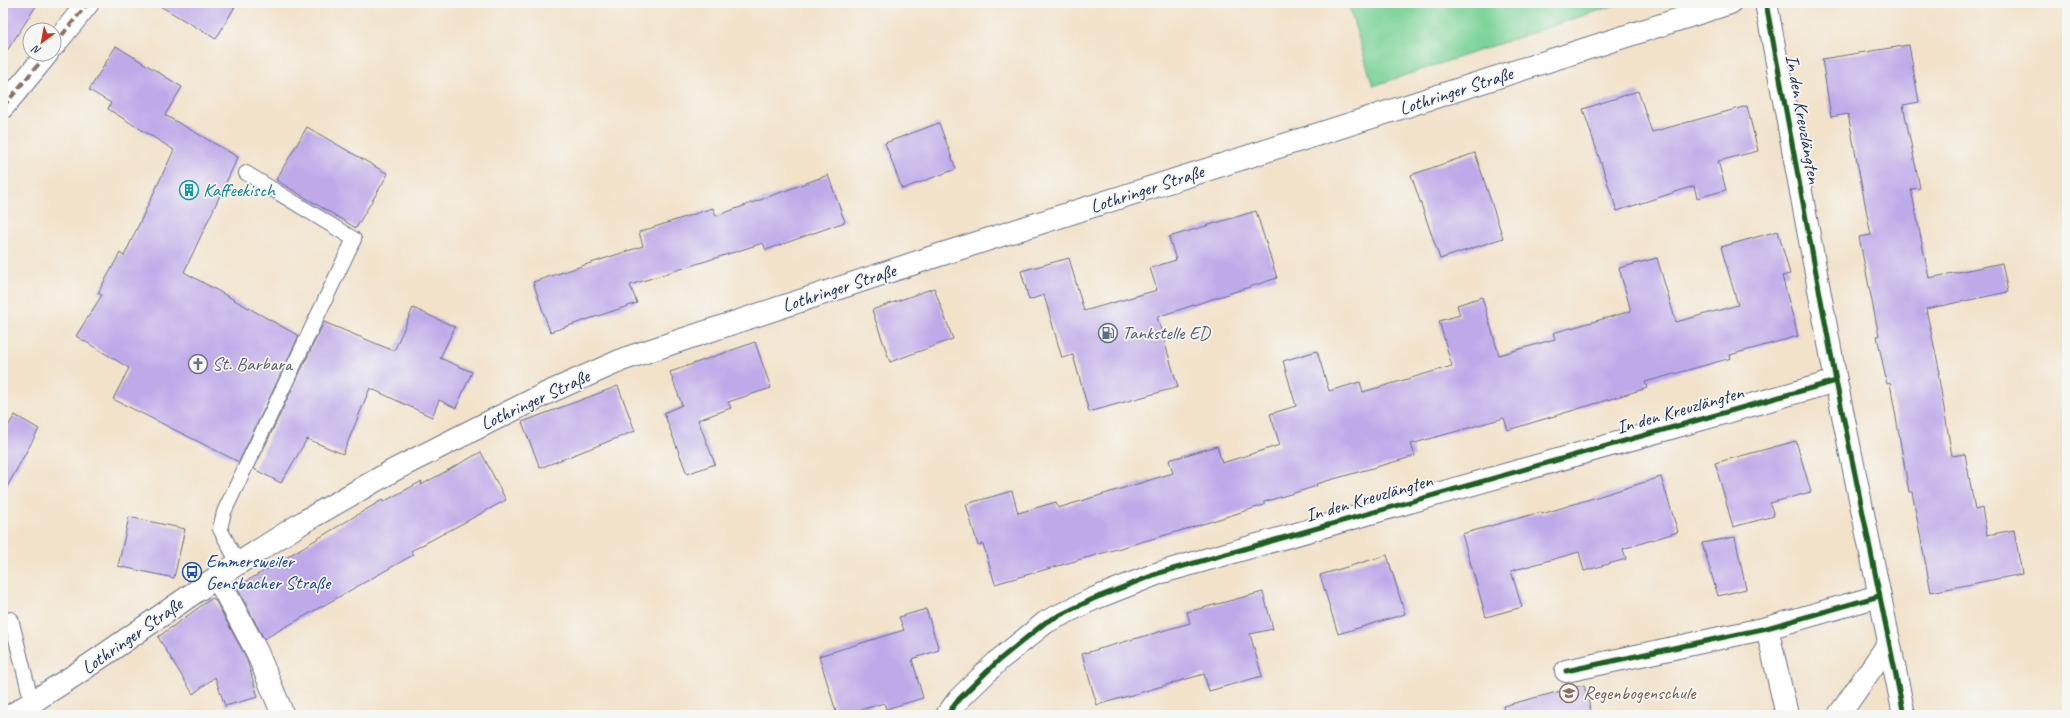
<svg xmlns="http://www.w3.org/2000/svg" width="2070" height="718" font-family="Caveat,sans-serif">
<style>
.green{fill:#7cd399;stroke:#4c817c}
.building{fill:#bfaae9}
.lines{fill:none;stroke-linecap:round;stroke-linejoin:round}
.service-casing{stroke:#666e84;stroke-width:16}
.minor-casing{stroke:#666e84;stroke-width:24}
.secondary-casing{stroke:#666e84;stroke-width:24}
.service{stroke:#fff;stroke-width:14}
.minor{stroke:#fff;stroke-width:22}
.secondary{stroke:#fff;stroke-width:22}
.quiet{stroke:#8d6e63;stroke-width:4;stroke-dasharray:8 4;stroke-linecap:butt}
.cycleway-casing{stroke:#f6f6f2;stroke-width:8}
.cycleway{stroke:#1b5e20;stroke-width:5}
.labels{text-anchor:middle;dominant-baseline:central;stroke-width:3.5;stroke-linejoin:round;paint-order:stroke}
.street-label{font-size:19px;fill:#1b2f5e;stroke:#f6f6f2}
.culture-label{font-size:19px;fill:#0d838f;stroke:#f6f6f2;text-anchor:start}
.service-label{font-size:19px;fill:#4e5e75;stroke:#f6f6f2;text-anchor:start}
.worship-label{font-size:19px;fill:#5b616d;stroke:#f6f6f2;text-anchor:start}
.transit-label{font-size:19px;fill:#164399;stroke:#f6f6f2;text-anchor:start}
.education-label{font-size:19px;fill:#785e54;stroke:#f6f6f2;text-anchor:start}
</style>
<rect width="100%" height="100%" fill="#f6f6f2"/>
<filter id="ink" filterUnits="userSpaceOnUse"><feTurbulence type="fractalNoise" baseFrequency=".025" numOctaves="2"/><feDisplacementMap in="SourceGraphic" scale="8" xChannelSelector="R" yChannelSelector="G"/><feConvolveMatrix kernelMatrix="1 2 1 2 8 2 1 2 1" color-interpolation-filters="sRGB"/></filter>
<filter id="wash" filterUnits="userSpaceOnUse"><feTurbulence type="fractalNoise" baseFrequency=".012" numOctaves="4" result="noise"/><feDisplacementMap in="SourceGraphic" scale="16" xChannelSelector="R" yChannelSelector="G"/><feGaussianBlur stdDeviation="0.9" result="paint"/><feColorMatrix in="noise" values="0 0 0 0 0 0 0 0 0 0 0 0 0 0 0 0 0 1.4 0 .05"/><feComposite in="paint" operator="in"/></filter>
<g filter="url(#wash)">
<rect width="100%" height="100%" fill="#f2e2ca"/>
<!-- green -->
<path class="green" d="M 1348,3 L 1621,3 L 1373,86 Z"/>
<g id="blocks">
<!-- building -->
<g class="building">
<path d="M 3,3 L 38,3 L 3,57 Z"/>
<path d="M 155,3 L 237,3 L 216,39 Z"/>
<path d="M 1909,45 L 1919,102 L 1903,105 L 1920,188 L 1911,189 L 1929,278 L 2002,263 L 2008,292 L 1926,309 L 1940,373 L 1938,373 L 1952,456 L 1965,454 L 1975,510 L 1982,508 L 1987,535 L 2014,530 L 2022,574 L 1931,592 L 1912,492 L 1909,492 L 1890,383 L 1887,384 L 1877,336 L 1879,336 L 1859,237 L 1871,235 L 1848,114 L 1831,117 L 1822,59 Z"/>
<path d="M 116,46 L 182,87 L 165,115 L 238,157 L 184,272 L 299,336 L 239,462 L 113,399 L 129,368 L 76,336 L 102,295 L 98,293 L 120,253 L 124,256 L 174,150 L 108,109 L 111,103 L 89,90 Z"/>
<path d="M 1638,91 L 1652,132 L 1747,106 L 1758,151 L 1718,161 L 1726,190 L 1697,198 L 1694,186 L 1617,211 L 1583,109 Z"/>
<path d="M 939,123 L 956,169 L 902,189 L 885,143 Z"/>
<path d="M 307,127 L 388,174 L 356,228 L 276,180 Z"/>
<path d="M 1475,153 L 1503,238 L 1440,259 L 1411,175 Z"/>
<path d="M 828,175 L 845,222 L 766,250 L 763,243 L 630,285 L 637,303 L 550,332 L 533,282 L 643,246 L 639,232 L 713,208 L 716,216 Z"/>
<path d="M 1256,211 L 1277,278 L 1157,317 L 1178,387 L 1089,412 L 1073,355 L 1062,358 L 1044,295 L 1029,300 L 1021,271 L 1069,258 L 1084,311 L 1157,290 L 1150,268 L 1176,260 L 1169,237 Z"/>
<path d="M 1778,231 L 1790,274 L 1782,276 L 1798,336 L 1730,355 L 1731,358 L 1645,382 L 1647,388 L 1508,430 L 1504,418 L 1411,444 L 1415,456 L 1316,484 L 1317,486 L 1264,502 L 1264,505 L 1190,528 L 995,584 L 983,544 L 978,546 L 966,504 L 1012,491 L 1018,513 L 1056,502 L 1058,508 L 1173,473 L 1169,460 L 1217,446 L 1222,463 L 1280,445 L 1270,414 L 1296,406 L 1283,361 L 1317,351 L 1329,391 L 1360,382 L 1363,392 L 1452,366 L 1439,321 L 1460,315 L 1457,305 L 1482,297 L 1499,355 L 1555,339 L 1553,333 L 1631,311 L 1619,268 L 1657,258 L 1676,322 L 1738,305 L 1721,247 Z"/>
<path d="M 934,288 L 953,339 L 890,362 L 872,310 Z"/>
<path d="M 413,308 L 455,327 L 440,358 L 472,372 L 456,408 L 439,400 L 432,417 L 370,388 L 343,454 L 307,439 L 281,483 L 254,469 L 324,322 L 394,351 Z"/>
<path d="M 755,342 L 771,388 L 728,402 L 731,408 L 698,420 L 715,464 L 687,474 L 664,413 L 682,405 L 670,372 Z"/>
<path d="M 618,386 L 635,431 L 540,468 L 522,422 Z"/>
<path d="M 15,415 L 39,429 L 3,494 L 3,434 Z"/>
<path d="M 1796,441 L 1811,492 L 1770,503 L 1774,516 L 1733,527 L 1715,463 Z"/>
<path d="M 481,452 L 506,500 L 411,551 L 413,555 L 264,639 L 237,587 L 382,500 L 383,502 L 422,481 L 421,485 Z"/>
<path d="M 1661,477 L 1678,532 L 1623,549 L 1626,559 L 1584,571 L 1579,552 L 1511,571 L 1522,607 L 1486,617 L 1462,534 L 1541,512 L 1542,514 Z"/>
<path d="M 129,517 L 185,529 L 174,578 L 118,566 Z"/>
<path d="M 1735,537 L 1746,589 L 1718,596 L 1702,543 Z"/>
<path d="M 1387,555 L 1405,614 L 1338,634 L 1320,575 Z"/>
<path d="M 1263,592 L 1273,629 L 1250,634 L 1262,676 L 1209,691 L 1204,674 L 1097,705 L 1082,654 L 1190,623 L 1187,612 Z"/>
<path d="M 212,598 L 215,600 L 246,657 L 258,697 L 225,706 L 215,677 L 193,694 L 158,637 Z"/>
<path d="M 926,609 L 939,650 L 912,659 L 923,698 L 886,709 L 884,703 L 843,715 L 837,715 L 819,656 L 904,630 L 899,617 Z"/>
<path d="M 1584,685 L 1592,715 L 1504,715 L 1503,706 Z"/>
</g>
</g>
</g>
<g filter="url(#ink)">
<use href="#blocks" fill-opacity="0" stroke="#666e84" stroke-width="1"/>
<g class="lines">
<!-- service casing -->
<g class="service-casing">
<g id="service">
<path d="M 238,563 L 220,529 L 224,512 L 354,239 L 246,173"/>
<path d="M 11,619 L 32,703"/>
</g>
</g>
<!-- minor casing -->
<g class="minor-casing">
<g id="minor">
<path d="M 1766,3 L 1836,381 L 1904,715"/>
<path d="M 54,45 L 88,3"/>
<path d="M 3,107 L 47,54"/>
<path d="M 217,577 L 257,652 L 283,715"/>
<path d="M 1767,628 L 1787,715"/>
<path d="M 1566,671 L 1767,628 L 1879,596"/>
<path d="M 947,715 L 959,699 L 999,660 L 1046,622 L 1093,599 L 1159,573 L 1836,381"/>
<path d="M 1839,715 L 1889,643"/>
</g>
</g>
<!-- secondary casing -->
<g class="secondary-casing">
<path id="secondary" d="M 12,715 L 75,675 L 217,577 L 305,521 L 394,470 L 477,428 L 545,394 L 624,359 L 936,256 L 1730,3"/>
</g>
<!-- service -->
<use href="#service" class="service"/>
<!-- minor -->
<use href="#minor" class="minor"/>
<!-- secondary -->
<use href="#secondary" class="secondary"/>
<!-- quiet -->
<g class="quiet">
<path d="M 54,45 L 88,3"/>
<path d="M 3,107 L 47,54"/>
</g>
<!-- cycleway casing -->
<g class="cycleway-casing">
<g id="cycleway">
<path d="M 1766,3 L 1836,381 L 1904,715"/>
<path d="M 1566,671 L 1767,628 L 1879,596"/>
<path d="M 947,715 L 959,699 L 999,660 L 1046,622 L 1093,599 L 1159,573 L 1836,381"/>
</g>
</g>
<!-- cycleway -->
<use href="#cycleway" class="cycleway"/>
</g>
</g>
<!-- icons -->
<defs>
<g id="building-ring" transform="scale(1)"><circle r="9.5" fill="#f6f6f2" stroke="#0f9aa8" stroke-width="1.5"/><path d="M-4-6H4V6H1V3H-1V6H-4ZM-2.5-4.3h1.7v1.8h-1.7ZM.8-4.3h1.7v1.8H.8ZM-2.5-1h1.7V.8h-1.7ZM.8-1h1.7V.8H.8Z" fill="#0f9aa8"/></g>
<g id="fuel-ring" transform="scale(1)"><circle r="9.5" fill="#f6f6f2" stroke="#5c6f8a" stroke-width="1.5"/><path d="M-5.5-6h7V0h2V4h1.3V-2.5L3-4.5l.8-.8L6-3V5H2.5V1h-1V6h-7ZM-4.2-4.7v3.2H.2V-4.7Z" fill="#5c6f8a"/></g>
<g id="church-ring" transform="scale(1)"><circle r="9.5" fill="#f6f6f2" stroke="#6b7280" stroke-width="1.5"/><path d="M-1.2-6h2.4v3.5h3.3v2.4h-3.3V6h-2.4V-.1h-3.3v-2.4h3.3Z" fill="#6b7280"/></g>
<g id="bus-ring" transform="scale(1)"><circle r="9.5" fill="#f6f6f2" stroke="#1a4fb4" stroke-width="1.5"/><path d="M-5-6H5V4H4V6H2V4H-2V6H-4V4H-5ZM-3.5-4V0h7V-4ZM-3.5 1.2v1.5H-2V1.2ZM2 1.2v1.5H3.5V1.2Z" fill="#1a4fb4"/></g>
<g id="school-ring" transform="scale(1)"><circle r="9.5" fill="#f6f6f2" stroke="#8d6e63" stroke-width="1.5"/><path d="M0-5L7-2L0 1L-7-2ZM-4 1L0 2.5L4 1V4Q0 6-4 4Z" fill="#8d6e63"/></g>
</defs>
<g fill-rule="evenodd">
<use href="#building-ring" x="189" y="190"/>
<use href="#fuel-ring" x="1108" y="333"/>
<use href="#church-ring" x="198" y="364"/>
<use href="#bus-ring" x="192" y="572"/>
<use href="#school-ring" x="1569" y="693"/>
</g>
<g class="labels">
<!-- street labels -->
<g class="street-label">
<text transform="translate(1456 91) rotate(-18)">Lothringer Straße</text>
<text transform="translate(1803 119) rotate(80)">In den Kreuzlängten</text>
<text transform="translate(1147 189) rotate(-18)">Lothringer Straße</text>
<text transform="translate(839 288) rotate(-18)">Lothringer Straße</text>
<text transform="translate(535 400) rotate(-25)">Lothringer Straße</text>
<text transform="translate(1680 410) rotate(-16)">In den Kreuzlängten</text>
<text transform="translate(1369 498) rotate(-16)">In den Kreuzlängten</text>
<text transform="translate(132 636) rotate(-35)">Lothringer Straße</text>
</g>
<!-- culture labels -->
<g class="culture-label">
<text x="203" y="190">Kaffeekisch</text>
</g>
<!-- service labels -->
<g class="service-label">
<text x="1122" y="333">Tankstelle ED</text>
</g>
<!-- worship labels -->
<g class="worship-label">
<text x="212" y="364">St. Barbara</text>
</g>
<!-- transit labels -->
<g class="transit-label">
<text x="206" y="561">Emmersweiler<tspan x="206" dy="22">Gensbacher Straße</tspan></text>
</g>
<!-- education labels -->
<g class="education-label">
<text x="1583" y="693">Regenbogenschule</text>
</g>
</g>
<!-- margin -->
<rect width="2070" height="718" fill="none" stroke="#f6f6f2" stroke-width="16"/>
<!-- north arrow -->
<g transform="translate(42 42) rotate(212)"><circle r="19" fill="#f6f6f2" stroke="#9ea6b7"/>
<path d="M0-3L7 15L0 10L-7 15Z" fill="#c8321e"/>
<text y="-6" font-size="11" font-weight="bold" text-anchor="middle" fill="#1b2f5e">N</text>
</g>
</svg>
